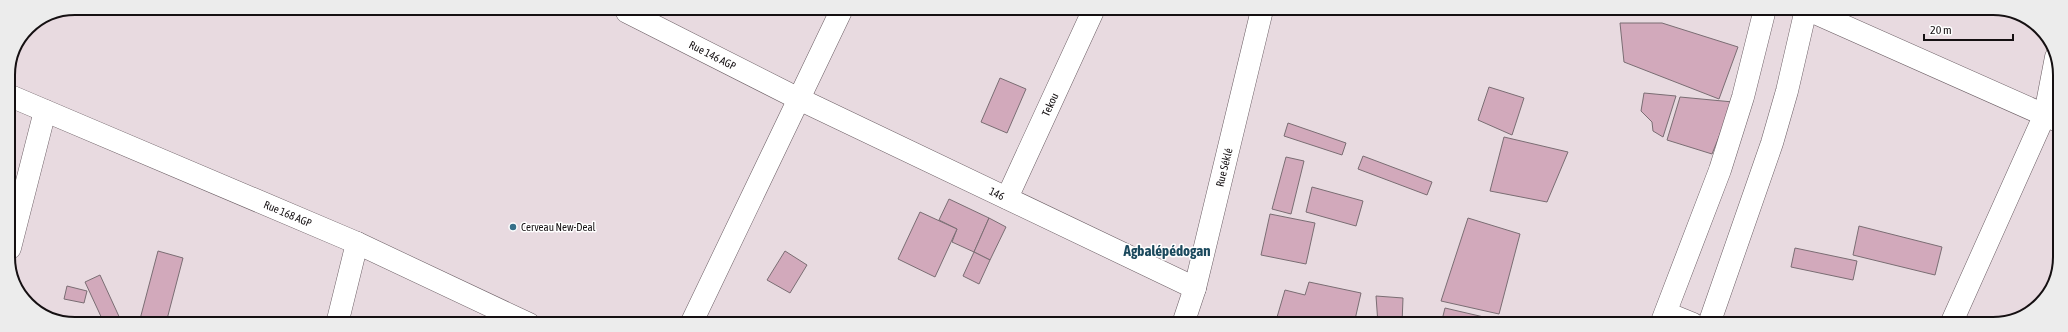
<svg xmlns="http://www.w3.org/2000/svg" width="2068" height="332" font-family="'Asap Condensed',sans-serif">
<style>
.building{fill:#d2a9bb;stroke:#7a6d73}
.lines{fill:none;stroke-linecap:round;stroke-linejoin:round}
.street-casing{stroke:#6b5e64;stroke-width:23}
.secondary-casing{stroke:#6b5e64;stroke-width:23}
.street{stroke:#fff;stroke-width:22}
.secondary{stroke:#fff;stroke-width:22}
.poi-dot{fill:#37708a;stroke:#fff;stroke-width:1.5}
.labels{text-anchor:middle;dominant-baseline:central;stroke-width:3;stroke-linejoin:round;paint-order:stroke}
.street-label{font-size:11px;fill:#151012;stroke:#fff}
.poi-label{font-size:11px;fill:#151012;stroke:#fff;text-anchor:start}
.district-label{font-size:15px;font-weight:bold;fill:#1b495d;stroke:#fff}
.rim{fill:none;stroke:#151012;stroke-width:2}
</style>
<rect width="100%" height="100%" fill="#e8dae0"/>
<!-- building -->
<g class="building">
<path d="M 1620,23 L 1662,23 L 1738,47 L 1719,99 L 1624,62 Z"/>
<path d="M 1000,78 L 1026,89 L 1007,133 L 981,122 Z"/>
<path d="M 1489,87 L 1524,98 L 1512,135 L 1478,120 Z"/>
<path d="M 1644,93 L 1676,96 L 1663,137 L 1653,131 L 1652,122 L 1641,111 Z"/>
<path d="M 1680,97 L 1733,102 L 1712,154 L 1667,140 Z"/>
<path d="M 1288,123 L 1346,143 L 1342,155 L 1284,136 Z"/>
<path d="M 1504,137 L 1568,152 L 1547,202 L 1490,191 Z"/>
<path d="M 1363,156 L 1432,182 L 1427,195 L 1358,169 Z"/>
<path d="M 1286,157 L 1304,161 L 1291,214 L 1272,209 Z"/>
<path d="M 1312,187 L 1363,201 L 1356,226 L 1306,212 Z"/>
<path d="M 949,199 L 989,218 L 974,252 L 952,242 L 957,229 L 939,220 Z"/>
<path d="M 920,212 L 957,229 L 935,277 L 898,259 Z"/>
<path d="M 1270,214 L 1315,223 L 1306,264 L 1261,255 Z"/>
<path d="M 989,218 L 1006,227 L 990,260 L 974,252 Z"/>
<path d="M 1468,218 L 1520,234 L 1499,314 L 1441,301 Z"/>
<path d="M 1859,226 L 1942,247 L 1935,275 L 1853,255 Z"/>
<path d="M 1795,248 L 1857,261 L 1853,280 L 1791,267 Z"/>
<path d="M 158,251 L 183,258 L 166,323 L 139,323 Z"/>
<path d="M 785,251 L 807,265 L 790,293 L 767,280 Z"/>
<path d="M 974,252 L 990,260 L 979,284 L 963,276 Z"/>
<path d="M 100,275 L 122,323 L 104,323 L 85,282 Z"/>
<path d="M 1309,282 L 1361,293 L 1354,324 L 1275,324 L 1285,290 L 1305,295 Z"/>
<path d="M 67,286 L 87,291 L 84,303 L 64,299 Z"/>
<path d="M 1376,296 L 1403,298 L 1402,324 L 1378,324 Z"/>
<path d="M 1445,308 L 1501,321 L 1501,324 L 1441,324 Z"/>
<path d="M 932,318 L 945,324 L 930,324 Z"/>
</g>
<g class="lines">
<!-- street casing -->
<g class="street-casing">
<g id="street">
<path d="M 1806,9 L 2058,121"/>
<path id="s1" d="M 627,12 L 799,99 L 1195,288"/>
<path id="s2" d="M 8,95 L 357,243 L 529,324"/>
<path id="s3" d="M 1007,198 L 1093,11"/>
<path d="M 10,248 L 45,111"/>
<path d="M 1666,313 L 1693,324"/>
<path d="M 337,324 L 357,243"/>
<path d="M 691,324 L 841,11"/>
<path id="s4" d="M 1183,324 L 1195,288 L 1262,10"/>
<path d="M 1951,324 L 2045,114 L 2056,57"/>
</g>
</g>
<!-- secondary casing -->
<g class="secondary-casing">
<g id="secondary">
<path d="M 1661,324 L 1720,170 L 1743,97 L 1765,9"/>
<path d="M 1709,324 L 1772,143 L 1787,91 L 1806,9"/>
</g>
</g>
<!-- street -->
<use href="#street" class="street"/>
<!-- secondary -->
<use href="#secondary" class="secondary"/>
</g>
<!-- markers -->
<circle class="poi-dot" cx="513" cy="227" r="4"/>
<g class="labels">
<!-- street labels -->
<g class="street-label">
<text stroke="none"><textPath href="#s1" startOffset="96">Rue 146 AGP</textPath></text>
<text stroke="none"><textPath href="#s3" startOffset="103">Tekou</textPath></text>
<text stroke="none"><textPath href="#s4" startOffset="162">Rue Séklé</textPath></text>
<text stroke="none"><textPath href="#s1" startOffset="412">146</textPath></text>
<text stroke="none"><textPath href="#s2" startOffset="304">Rue 168 AGP</textPath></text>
</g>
<!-- poi labels -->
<g class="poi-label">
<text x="521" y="227">Cerveau New-Deal</text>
</g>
<!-- district labels -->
<g class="district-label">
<text x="1167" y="250">Agbalépédogan</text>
</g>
</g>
<!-- crop -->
<path d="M0 0H2068V332H0ZM75 15H1993A60 60 0 0 1 2053 75V257A60 60 0 0 1 1993 317H75A60 60 0 0 1 15 257V75A60 60 0 0 1 75 15Z" fill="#ececec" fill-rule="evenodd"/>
<path class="rim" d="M75 15H1993A60 60 0 0 1 2053 75V257A60 60 0 0 1 1993 317H75A60 60 0 0 1 15 257V75A60 60 0 0 1 75 15Z"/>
<!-- scale -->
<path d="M1924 34v6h89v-6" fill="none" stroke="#151012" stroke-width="2"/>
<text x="1930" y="34" font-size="12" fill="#151012" stroke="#ffffff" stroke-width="3" paint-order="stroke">20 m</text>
</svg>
